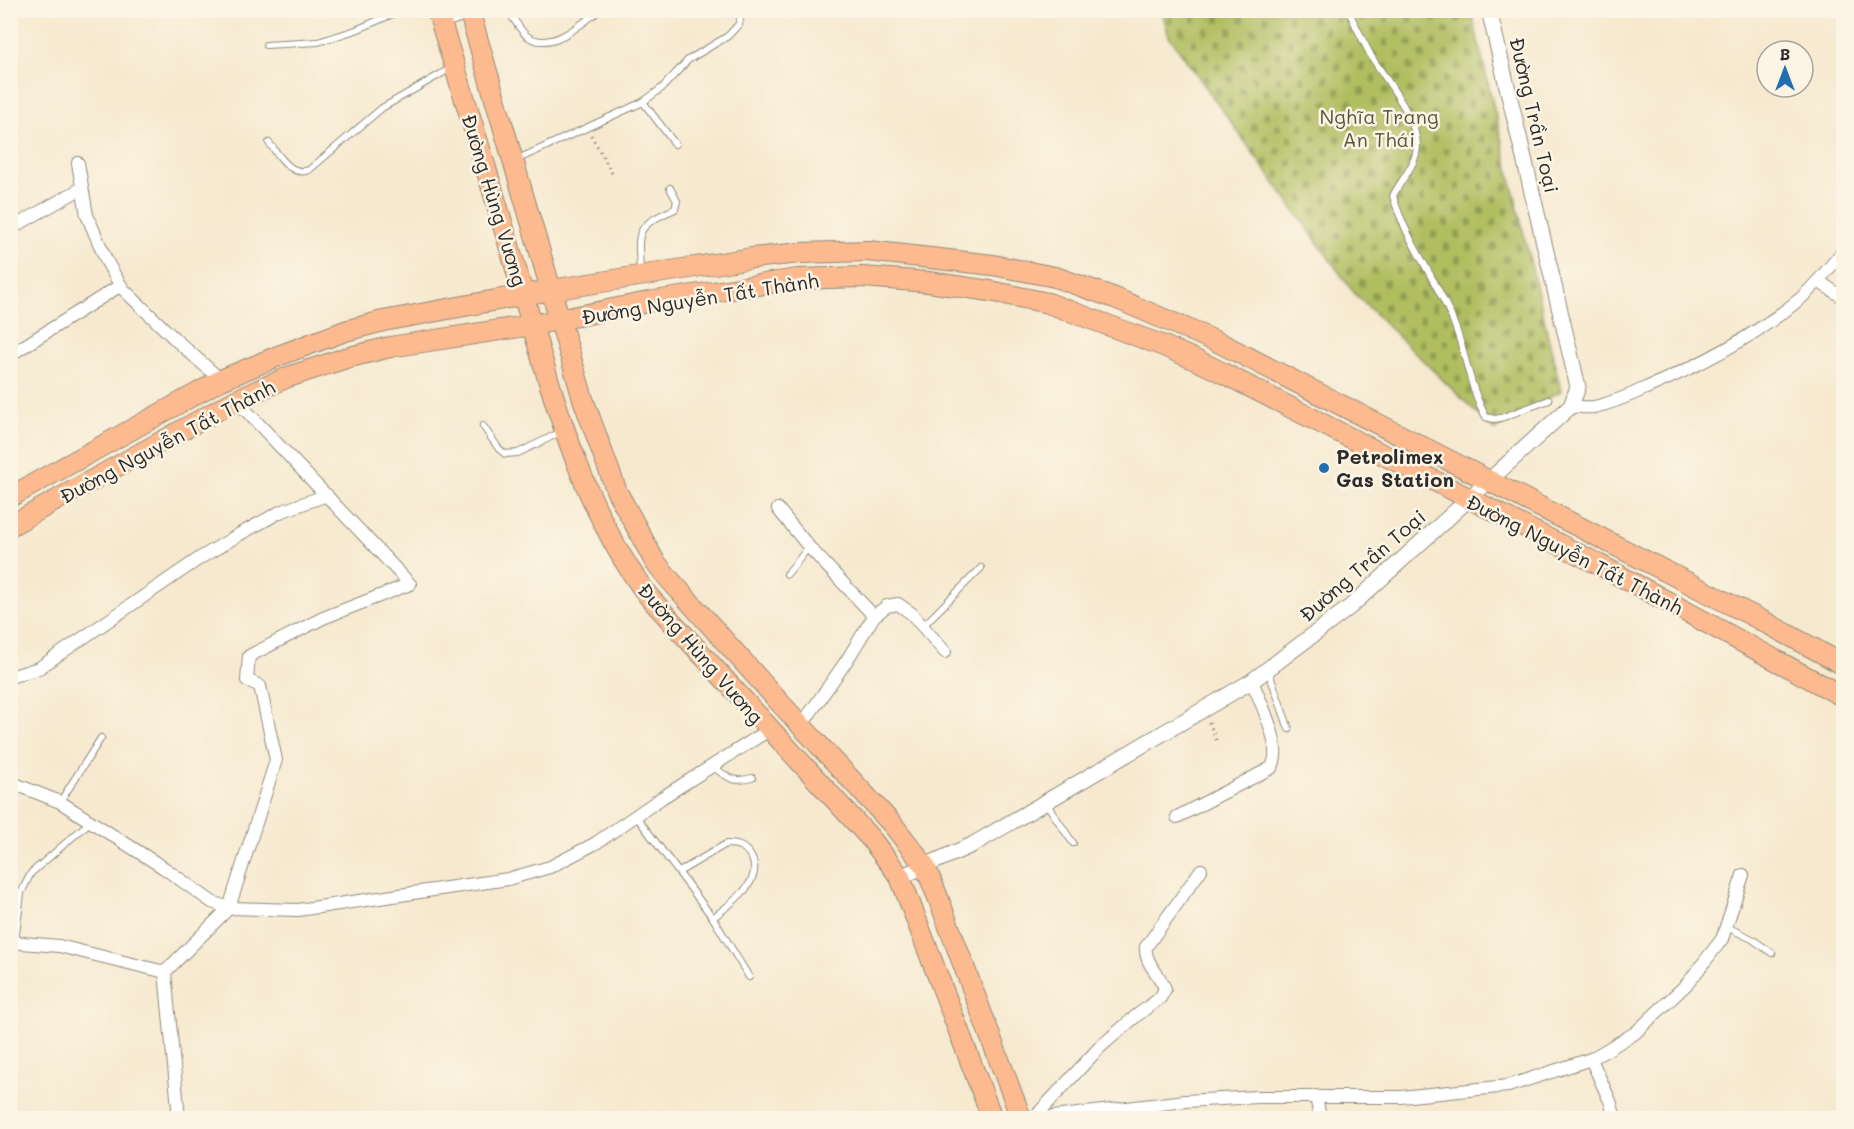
<svg xmlns="http://www.w3.org/2000/svg" width="1854" height="1129" font-family="Mali,sans-serif">
<style>
.cemetery{fill:url(#cemetery-stones);stroke:#6e7446;stroke-width:1.5}
.lines{fill:none;stroke-linecap:round;stroke-linejoin:round}
.service-casing{stroke:#908a7d;stroke-width:8}
.minor-casing{stroke:#908a7d;stroke-width:14}
.tertiary-casing{stroke:#908a7d;stroke-width:17}
.primary-casing{stroke:#908a7d;stroke-width:22}
.trunk-casing{stroke:#908a7d;stroke-width:22}
.path{stroke:#908a7d;stroke-width:3;stroke-dasharray:1.5 4.5;stroke-linecap:butt}
.service{stroke:#fff;stroke-width:6}
.minor{stroke:#fff;stroke-width:12}
.tertiary{stroke:#fff;stroke-width:15}
.primary{stroke:#fcba8e;stroke-width:20}
.trunk{stroke:#fcba8e;stroke-width:20}
.poi-dot{fill:#1f6fb2;stroke:#fcf5e5;stroke-width:2}
.labels{text-anchor:middle;dominant-baseline:central;stroke-width:5;stroke-linejoin:round;paint-order:stroke}
.street-label{font-size:20px;fill:#2b2b2b;stroke:#fcf5e5}
.park-label{font-size:20px;fill:#53573b;stroke:#fcf5e5}
.poi-label{font-size:20px;font-weight:bold;fill:#2b2b2b;stroke:#fcf5e5;text-anchor:start}
</style>
<defs>
<pattern id="cemetery-stones" width="16" height="16" patternUnits="userSpaceOnUse" patternTransform="scale(1.5)"><rect width="16" height="16" fill="#b0be60"/><path d="M2 7V4a2 2 0 0 1 4 0v3zM10 15v-3a2 2 0 0 1 4 0v3z" fill="#8f9b4f"/></pattern>
</defs>
<rect width="100%" height="100%" fill="#fcf5e5"/>
<filter id="ink" filterUnits="userSpaceOnUse"><feTurbulence type="fractalNoise" baseFrequency=".0167" numOctaves="2"/><feDisplacementMap in="SourceGraphic" scale="12" xChannelSelector="R" yChannelSelector="G"/><feConvolveMatrix kernelMatrix="1 2 1 2 8 2 1 2 1" color-interpolation-filters="sRGB"/></filter>
<filter id="wash" filterUnits="userSpaceOnUse"><feTurbulence type="fractalNoise" baseFrequency=".008" numOctaves="4" result="noise"/><feDisplacementMap in="SourceGraphic" scale="24" xChannelSelector="R" yChannelSelector="G"/><feGaussianBlur stdDeviation="1.35" result="paint"/><feColorMatrix in="noise" values="0 0 0 0 0 0 0 0 0 0 0 0 0 0 0 0 0 1.4 0 .05"/><feComposite in="paint" operator="in"/></filter>
<g filter="url(#wash)">
<rect width="100%" height="100%" fill="#f6e9cf"/>
<!-- cemetery -->
<path class="cemetery" d="M 1162,11 L 1471,11 L 1561,391 L 1494,430 L 1354,293 L 1169,36 Z"/>
</g>
<g filter="url(#ink)">
<g class="lines">
<!-- service casing -->
<g class="service-casing">
<g id="service">
<path d="M 505,10 C 515,17 518,29 527,36 C 551,53 582,23 600,10"/>
<path d="M 1348,10 C 1356,26 1363,41 1371,56 C 1386,80 1417,118 1417,146 C 1416,166 1401,179 1393,196 C 1406,241 1436,278 1453,321 C 1466,352 1469,387 1486,417 L 1494,419 L 1501,418 L 1549,400"/>
<path d="M 445,24 L 486,10"/>
<path d="M 266,45 L 318,42 L 356,30 L 402,10"/>
<path d="M 643,102 L 675,144"/>
<path d="M 269,143 C 280,156 291,177 309,170 L 382,108 L 453,67"/>
<path d="M 516,160 L 643,102 L 662,88 L 688,60 L 728,36 L 739,24 L 742,10"/>
<path d="M 640,274 C 639,232 632,227 675,209 L 677,201 L 670,188"/>
<path d="M 483,426 L 499,449 L 505,454 L 518,453 L 563,431"/>
<path d="M 787,574 L 809,547"/>
<path d="M 923,626 L 981,568"/>
<path d="M 1268,670 L 1289,729"/>
<path d="M 713,767 C 729,778 733,783 752,778"/>
<path d="M 60,802 L 101,738"/>
<path d="M 1046,803 L 1073,843"/>
<path d="M 636,816 L 713,918 L 749,977"/>
<path d="M 679,872 L 726,844 C 737,844 744,846 750,855 C 767,881 729,904 713,918"/>
<path d="M 1727,927 L 1752,939 L 1772,953"/>
<path d="M 15,942 L 21,893 L 31,873 L 90,822"/>
</g>
</g>
<!-- minor casing -->
<g class="minor-casing">
<g id="minor">
<path d="M 78,163 L 87,215 L 107,262 L 122,288 L 176,340 L 221,380"/>
<path d="M 10,229 L 82,188"/>
<path d="M 1818,281 L 1844,298"/>
<path d="M 10,355 L 121,285"/>
<path d="M 1571,406 C 1579,407 1587,408 1594,407 C 1612,403 1629,396 1646,388 C 1698,366 1757,335 1801,298 C 1817,284 1830,267 1844,250"/>
<path d="M 778,509 L 809,547 L 874,616"/>
<path d="M 10,677 L 39,668 L 200,558 L 240,534 L 280,512 L 327,495"/>
<path d="M 801,726 L 847,660 L 874,616 L 887,606 L 898,604 L 911,613 L 945,652"/>
<path d="M 10,782 L 60,802 L 164,868 L 212,902 L 229,908 L 298,910 L 508,879 L 550,867 L 596,843 L 663,797 L 769,730"/>
<path d="M 1177,817 L 1271,768 C 1285,749 1260,702 1252,681"/>
<path d="M 10,942 L 59,946 L 165,972"/>
<path d="M 1591,1059 L 1635,1033 L 1688,983 L 1722,939 L 1743,875"/>
<path d="M 1316,1096 L 1320,1118"/>
<path d="M 179,1118 L 165,972 L 229,908 L 276,760 L 260,686 L 247,680 L 249,656 L 323,618 L 410,584 L 236,400"/>
<path d="M 1034,1118 L 1099,1048 L 1136,1016 L 1160,998 L 1165,989 C 1160,974 1144,963 1146,947 L 1201,870"/>
<path d="M 1045,1118 L 1185,1101 L 1257,1097 L 1401,1097 L 1508,1086 L 1591,1059 L 1610,1101 L 1615,1118"/>
</g>
</g>
<!-- tertiary casing -->
<g class="tertiary-casing">
<path id="tertiary" d="M 900,877 L 972,845 L 1252,681 L 1350,607 L 1571,406 L 1578,387 L 1489,10"/>
</g>
<!-- primary casing -->
<g class="primary-casing">
<g id="primary">
<path d="M 10,497 L 221,380 L 278,356 L 345,331 L 383,321 L 551,290 L 752,258 L 800,253 L 868,251 L 993,265 L 1055,277 L 1115,298 L 1220,343 L 1759,619 L 1844,665"/>
<path d="M 10,526 L 236,400 L 288,377 L 346,358 L 390,347 L 533,325 L 648,302 L 797,279 L 863,277 L 928,282 L 990,291 L 1048,303 L 1164,346 L 1209,366 L 1598,564 L 1844,697"/>
</g>
</g>
<!-- trunk casing -->
<g class="trunk-casing">
<g id="trunk">
<path d="M 437,10 C 465,99 492,187 518,276 C 549,383 581,510 650,598 L 871,839 L 900,877 L 992,1118"/>
<path d="M 469,10 L 583,399 L 617,492 L 632,519 L 655,562 L 670,580 L 782,705 L 893,825 L 925,866 L 939,900 L 1021,1118"/>
</g>
</g>
<!-- path -->
<g class="path">
<path d="M 591,135 L 613,175"/>
<path d="M 1209,722 L 1217,742"/>
</g>
<!-- service -->
<use href="#service" class="service"/>
<!-- minor -->
<use href="#minor" class="minor"/>
<!-- tertiary -->
<use href="#tertiary" class="tertiary"/>
<!-- primary -->
<use href="#primary" class="primary"/>
<!-- trunk -->
<use href="#trunk" class="trunk"/>
</g>
</g>
<!-- markers -->
<circle class="poi-dot" cx="1324" cy="468" r="6"/>
<g class="labels">
<!-- street labels -->
<g class="street-label">
<text transform="translate(1535 115) rotate(77)">Đường Trần Toại</text>
<text transform="translate(495 200) rotate(73)">Đường Hùng Vương</text>
<text transform="translate(700 298) rotate(-9)">Đường Nguyễn Tất Thành</text>
<text transform="translate(167 441) rotate(-28)">Đường Nguyễn Tất Thành</text>
<text transform="translate(1575 554) rotate(27)">Đường Nguyễn Tất Thành</text>
<text transform="translate(1362 565) rotate(-41)">Đường Trần Toại</text>
<text transform="translate(701 653) rotate(49)">Đường Hùng Vương</text>
</g>
<!-- park labels -->
<g class="park-label">
<text x="1379" y="116">Nghĩa Trang<tspan x="1379" dy="23">An Thái</tspan></text>
</g>
<!-- poi labels -->
<g class="poi-label">
<text x="1336" y="456">Petrolimex<tspan x="1336" dy="23">Gas Station</tspan></text>
</g>
</g>
<!-- margin -->
<rect width="1854" height="1129" fill="none" stroke="#fcf5e5" stroke-width="36"/>
<!-- north arrow -->
<g transform="translate(1785 69)"><circle r="28" fill="#fcf5e5" stroke="#a8a49b" stroke-width="1.5"/>
<path d="M0-4.5L10 22L0 15L-10 22Z" fill="#1f6fb2"/>
<text y="-9" font-size="16" font-weight="bold" text-anchor="middle" fill="#2b2b2b">B</text>
</g>
</svg>
